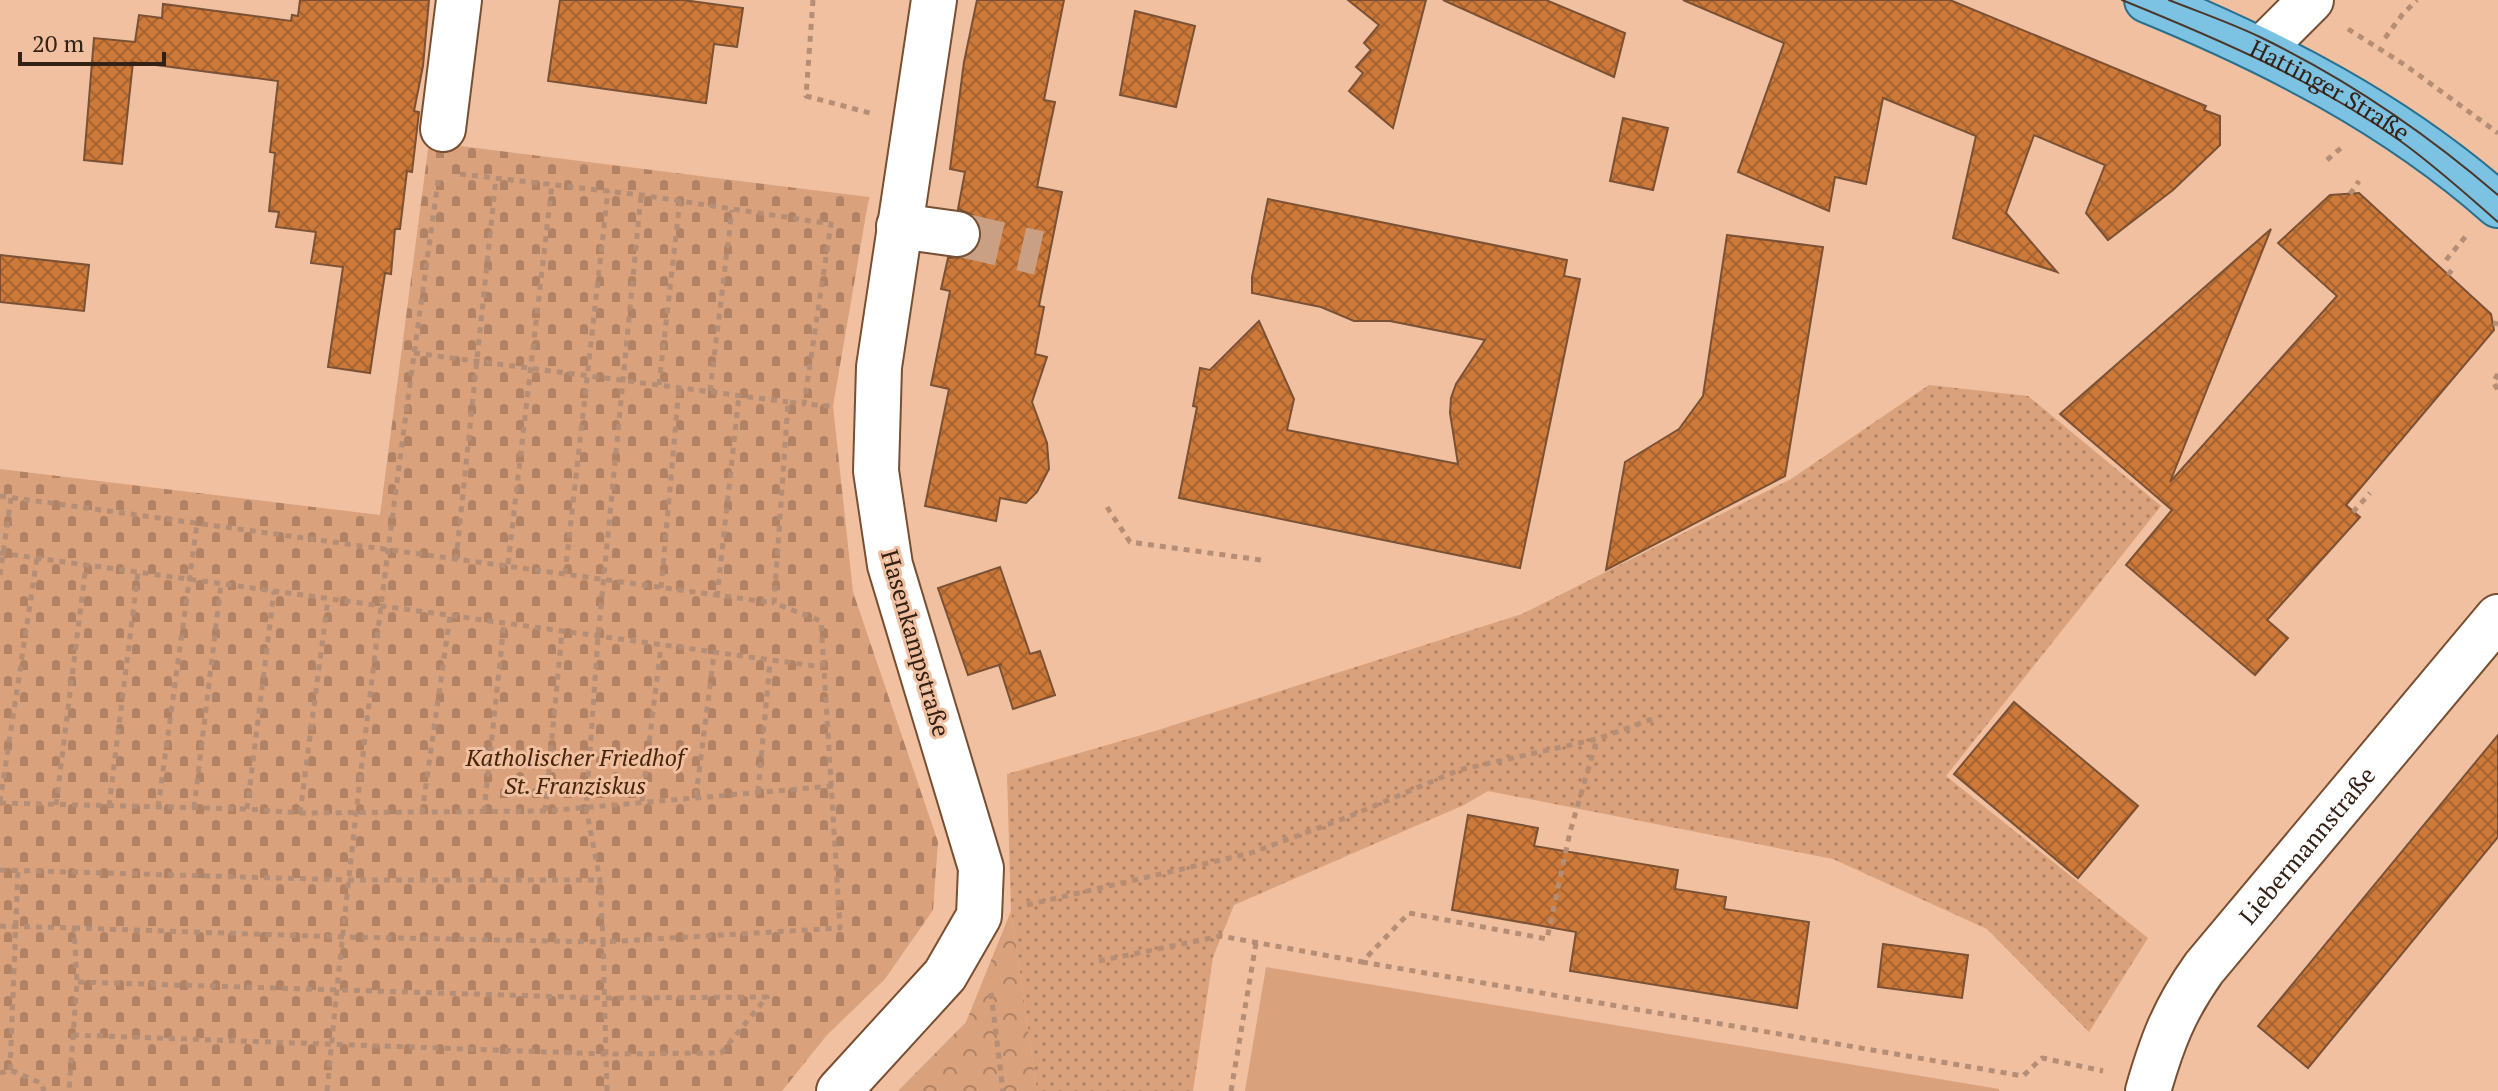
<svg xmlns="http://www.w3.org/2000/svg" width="2498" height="1091" font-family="'PT Serif',serif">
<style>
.grass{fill:url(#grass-dots)}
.cemetery{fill:url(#cemetery-stones)}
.park{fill:url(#park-crowns)}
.pitch{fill:#d9a17c}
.building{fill:url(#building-cross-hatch);stroke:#7a5135;stroke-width:2}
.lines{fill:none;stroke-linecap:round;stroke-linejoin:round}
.minor-tunnel{stroke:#caa085;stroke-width:44;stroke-dasharray:44 22;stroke-linecap:butt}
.minor-casing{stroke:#774f33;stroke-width:48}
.major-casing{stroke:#29708f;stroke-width:48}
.path{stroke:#b58e75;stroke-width:5;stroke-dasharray:6 6;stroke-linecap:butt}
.minor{stroke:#fff;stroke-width:44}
.major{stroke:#7bc2e3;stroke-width:44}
.tram{stroke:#4c3627;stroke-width:2}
.labels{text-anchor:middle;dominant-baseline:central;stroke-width:6;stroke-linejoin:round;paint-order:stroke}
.street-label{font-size:24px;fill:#332115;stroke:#f0c0a1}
.park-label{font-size:24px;font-style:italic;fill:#47250a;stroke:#f0c0a1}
</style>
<defs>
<pattern id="grass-dots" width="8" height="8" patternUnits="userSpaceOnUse" patternTransform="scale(2)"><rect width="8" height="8" fill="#d9a17c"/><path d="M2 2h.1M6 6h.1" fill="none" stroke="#b18364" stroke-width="1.8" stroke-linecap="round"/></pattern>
<pattern id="cemetery-stones" width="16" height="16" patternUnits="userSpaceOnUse" patternTransform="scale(2)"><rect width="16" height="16" fill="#d9a17c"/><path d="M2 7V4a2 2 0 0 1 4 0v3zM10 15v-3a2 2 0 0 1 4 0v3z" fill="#b18364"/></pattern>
<pattern id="park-crowns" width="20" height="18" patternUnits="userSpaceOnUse" patternTransform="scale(2)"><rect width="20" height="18" fill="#d9a17c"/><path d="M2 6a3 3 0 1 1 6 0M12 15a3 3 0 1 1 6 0" fill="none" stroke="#b18364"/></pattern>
<pattern id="building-cross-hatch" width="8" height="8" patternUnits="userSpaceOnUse" patternTransform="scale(2)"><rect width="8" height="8" fill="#cd793a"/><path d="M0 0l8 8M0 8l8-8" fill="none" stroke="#a76330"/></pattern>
</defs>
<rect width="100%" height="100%" fill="#f0c0a1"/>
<!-- grass -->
<path class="grass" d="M 1929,385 L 2028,396 L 2161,506 L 1946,776 L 2148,938 L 2089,1032 L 1987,929 L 1833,859 L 1488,791 L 1464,805 L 1234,905 L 1213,957 L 1193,1091 L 1037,1091 L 1011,911 L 1007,774 L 1152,732 L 1522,614 L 1791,479 Z"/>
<!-- cemetery -->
<path class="cemetery" d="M 429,142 L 869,197 L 833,406 L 853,592 L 938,842 L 933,910 L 885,979 L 827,1035 L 782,1091 L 0,1091 L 0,469 L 380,515 Z"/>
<!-- park -->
<path class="park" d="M 1011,911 L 1037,1091 L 898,1091 L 966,1022 Z"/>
<!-- pitch -->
<path class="pitch" d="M 1266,967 L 1999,1089 L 1999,1091 L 1245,1091 Z"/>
<!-- building -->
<g class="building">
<path d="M 300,0 L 429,0 L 423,66 L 414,111 L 419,112 L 412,172 L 407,171 L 400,229 L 395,229 L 391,274 L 385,273 L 370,373 L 328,367 L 343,267 L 311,263 L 316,232 L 276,227 L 279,212 L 269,211 L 275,153 L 270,152 L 278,81 L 133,62 L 122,164 L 84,160 L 94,38 L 135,42 L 139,15 L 162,18 L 163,4 L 291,21 L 292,15 L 298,16 Z"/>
<path d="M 560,0 L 683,0 L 743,8 L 737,47 L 714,44 L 706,103 L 548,81 Z"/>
<path d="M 977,0 L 1064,0 L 1044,100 L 1055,102 L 1037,187 L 1062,192 L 1039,306 L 1044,307 L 1035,354 L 1047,357 L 1032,402 L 1047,443 L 1049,469 L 1037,492 L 1026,503 L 1000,498 L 996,521 L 925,506 L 949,389 L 931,385 L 950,291 L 941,289 L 948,258 L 967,257 L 977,249 L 982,237 L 980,225 L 973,215 L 958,209 L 965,172 L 950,169 L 964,62 Z"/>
<path d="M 1348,0 L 1426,0 L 1393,128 L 1349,91 L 1363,73 L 1356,67 L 1371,50 L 1364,43 L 1379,25 Z"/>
<path d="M 1443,0 L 1546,0 L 1625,33 L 1614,77 Z"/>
<path d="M 1683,0 L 1950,0 L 2206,106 L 2204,110 L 2220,116 L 2220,145 L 2173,190 L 2108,240 L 2086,213 L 2105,165 L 2034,135 L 2006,213 L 2057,272 L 1953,238 L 1976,136 L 1883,98 L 1866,184 L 1835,177 L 1829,211 L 1738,172 L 1784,43 Z"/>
<path d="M 1135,11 L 1195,26 L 1176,107 L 1120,95 Z"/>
<path d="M 1623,118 L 1668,128 L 1653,190 L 1610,181 Z"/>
<path d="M 2359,193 L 2491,314 L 2494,330 L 2346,505 L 2360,517 L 2267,620 L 2288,638 L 2255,675 L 2126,565 L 2172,510 L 2060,414 L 2271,229 L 2170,482 L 2337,296 L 2278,243 L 2330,195 Z"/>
<path d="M 1268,199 L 1567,260 L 1564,276 L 1580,279 L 1520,568 L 1179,498 L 1197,407 L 1193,406 L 1200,368 L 1210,370 L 1259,321 L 1294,399 L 1287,430 L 1458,464 L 1450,413 L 1451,398 L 1456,384 L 1485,340 L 1390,321 L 1354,321 L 1321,307 L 1252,293 L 1252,277 Z"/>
<path d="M 1727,235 L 1823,247 L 1785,476 L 1606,570 L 1625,462 L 1679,429 L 1703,396 Z"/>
<path d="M 0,255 L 89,265 L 84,311 L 0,302 Z"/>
<path d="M 1000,567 L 1030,654 L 1040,651 L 1055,695 L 1013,709 L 999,665 L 1002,664 L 968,675 L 938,588 Z"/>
<path d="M 2014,702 L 2138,806 L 2078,878 L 1954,774 Z"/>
<path d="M 2498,735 L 2498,837 L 2308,1068 L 2258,1026 Z"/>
<path d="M 1468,815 L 1538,828 L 1534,846 L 1678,870 L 1675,889 L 1726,897 L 1724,909 L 1809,922 L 1797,1008 L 1570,971 L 1576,932 L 1452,910 Z"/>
<path d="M 1883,944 L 1968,955 L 1962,998 L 1878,987 Z"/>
</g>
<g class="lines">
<!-- minor-tunnel -->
<path class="minor-tunnel" d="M 957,234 L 1039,253"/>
<!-- minor casing -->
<g class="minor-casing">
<g id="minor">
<path d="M 2262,49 L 2311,0"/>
<path d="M 443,129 L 459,0"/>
<path d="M 899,226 L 957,234"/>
<path d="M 839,1091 L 945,975 L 979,916 L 981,868 L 890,565 L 876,471 L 879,367 L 934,0"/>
<path id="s1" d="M 2148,1091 C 2162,1042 2174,1010 2204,968 L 2498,617"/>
</g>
</g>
<!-- major casing -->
<g class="major-casing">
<g id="major">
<path id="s2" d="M 2147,0 C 2274,52 2395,114 2498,205"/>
</g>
</g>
<!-- path -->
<g class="path">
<path d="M 813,0 L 806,96 L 870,113"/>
<path d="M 2348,29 L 2405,65 L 2498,133"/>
<path d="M 2385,38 L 2402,15 L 2417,0"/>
<path d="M 2327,160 L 2341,148"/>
<path d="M 460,174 L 641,195 L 831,224 L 804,404 L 830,406"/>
<path d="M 2350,194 L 2359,181"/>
<path d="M 2446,260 L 2466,236"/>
<path d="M 2448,275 L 2454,267"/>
<path d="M 2493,323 L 2498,324"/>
<path d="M 414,353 L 788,402"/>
<path d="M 2498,374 L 2493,382 L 2498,390"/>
<path d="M 659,385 L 680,200"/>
<path d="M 710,391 L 732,210"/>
<path d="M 0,496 L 774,603"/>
<path d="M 1107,507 L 1130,542 L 1261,560"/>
<path d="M 2353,512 L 2370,493"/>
<path d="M 0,553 L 822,667"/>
<path d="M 456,560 L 496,178"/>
<path d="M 508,564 L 552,184"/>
<path d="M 565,574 L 608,191"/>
<path d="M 0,575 L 11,498"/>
<path d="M 661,588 L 679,388"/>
<path d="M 717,597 L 739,396"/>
<path d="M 758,792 L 770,662"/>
<path d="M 696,796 L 714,654"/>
<path d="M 642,801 L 661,646"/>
<path d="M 0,802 L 37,558"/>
<path d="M 0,803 L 247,809 L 300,813 L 545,811 L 833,786"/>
<path d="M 56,805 L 86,565"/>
<path d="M 109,806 L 138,572"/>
<path d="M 158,807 L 197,524"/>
<path d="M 194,808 L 221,584"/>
<path d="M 247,809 L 274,591"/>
<path d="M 545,811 L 562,632"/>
<path d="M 484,812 L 504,624"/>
<path d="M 300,813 L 328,599"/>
<path d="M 422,813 L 450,616"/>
<path d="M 0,870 L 349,880 L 600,880"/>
<path d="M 1027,905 L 1251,853 L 1348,817 L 1459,770 L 1597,739 L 1658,717"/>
<path d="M 0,926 L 74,928 L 77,982 L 69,1091"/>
<path d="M 74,928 L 342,937 L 603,942 L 600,880 L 586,808 L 598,637 L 641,195"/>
<path d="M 1099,961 L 1221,936 L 1362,962 L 1409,913 L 1547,939 L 1570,832 L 1597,739"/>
<path d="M 1362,962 L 2023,1076 L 2042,1058 L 2103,1071"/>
<path d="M 991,993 L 1003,1091"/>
<path d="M 73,1035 L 606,1054 L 721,1053 L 767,997 L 604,998 L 77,982"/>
<path d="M 10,1070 L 18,870"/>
<path d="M 0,1073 L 10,1070 L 41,1083 L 44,1091"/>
<path d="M 327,1091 C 356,785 396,479 439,175"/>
<path d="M 607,1091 L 603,942 L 840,928 L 821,621 L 774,603 L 788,402 L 804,404"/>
<path d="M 1231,1091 L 1256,943"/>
</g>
<!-- minor -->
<use href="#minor" class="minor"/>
<!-- major -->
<use href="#major" class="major"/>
<!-- tram -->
<g class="tram">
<path d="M 2122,0 C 2218,39 2314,80 2399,140 C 2434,165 2466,194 2498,222"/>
<path d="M 2169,0 C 2199,12 2231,23 2260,37 C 2347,79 2425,132 2498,195"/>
</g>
</g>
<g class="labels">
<!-- street labels -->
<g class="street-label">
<text stroke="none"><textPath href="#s2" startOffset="204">Hattinger Straße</textPath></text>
<text transform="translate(916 643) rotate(74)">Hasenkampstraße</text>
<text stroke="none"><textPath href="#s1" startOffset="296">Liebermannstraße</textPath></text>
</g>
<!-- park labels -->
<g class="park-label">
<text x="575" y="757">Katholischer Friedhof<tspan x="575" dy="28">St. Franziskus</tspan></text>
</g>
</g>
<!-- scale -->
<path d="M20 52v12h144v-12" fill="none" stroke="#332115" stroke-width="4"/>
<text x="32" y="52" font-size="24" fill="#332115" stroke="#f0c0a1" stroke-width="6" paint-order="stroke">20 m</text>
</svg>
